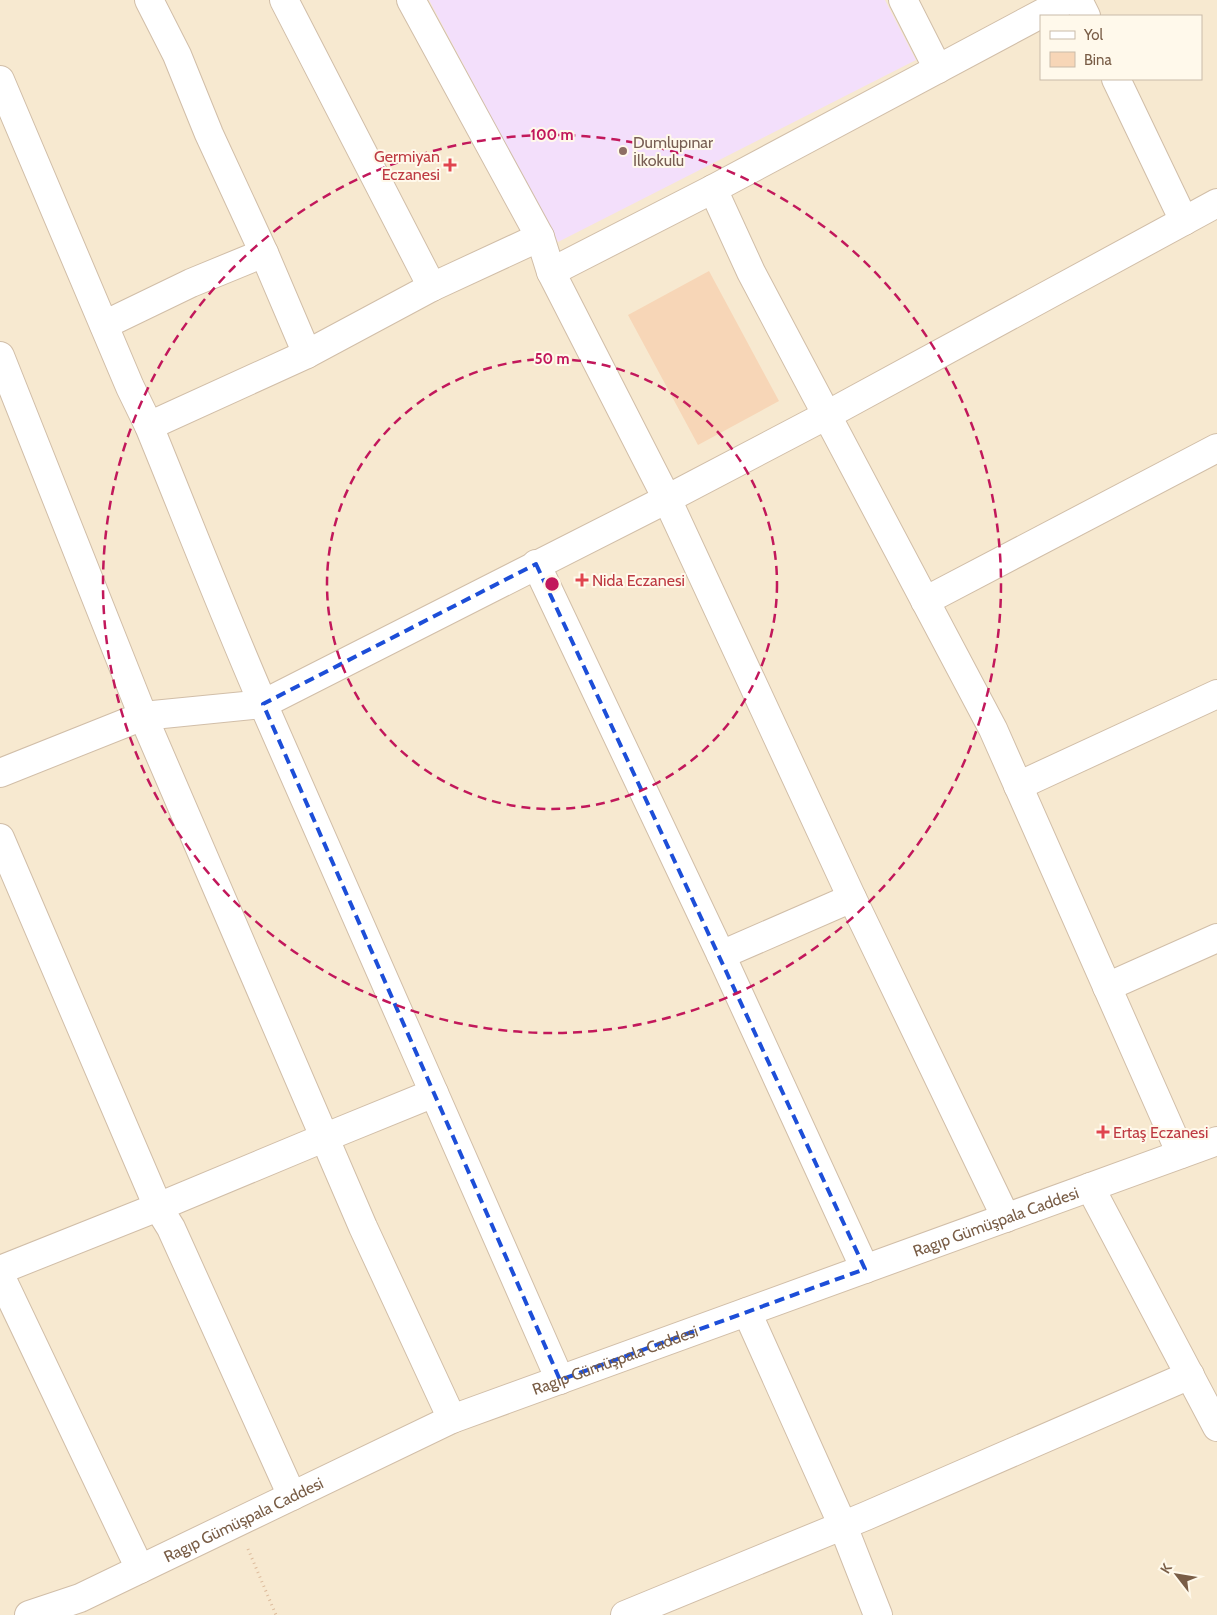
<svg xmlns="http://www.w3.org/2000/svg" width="1217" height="1615" font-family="Cabin,sans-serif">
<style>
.residential{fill:#f7e9d0;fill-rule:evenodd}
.education{fill:#f3dffb}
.building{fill:#f7d6b7}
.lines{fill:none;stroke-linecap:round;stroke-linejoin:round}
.minor-casing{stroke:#d1bea8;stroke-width:30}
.path{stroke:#dcba9a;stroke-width:3;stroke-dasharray:1 4;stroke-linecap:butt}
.minor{stroke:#fff;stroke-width:28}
.marked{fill:none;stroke:#1d4ed8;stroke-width:4;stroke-dasharray:10 6;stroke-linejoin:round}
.ring{fill:none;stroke:#c2185b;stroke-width:2.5;stroke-dasharray:9 6}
.education-dot{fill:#8d6e63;stroke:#fff9eb;stroke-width:2}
.health-dot{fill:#e0444e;stroke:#fff9eb;stroke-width:2}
.labels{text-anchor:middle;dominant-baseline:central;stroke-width:4;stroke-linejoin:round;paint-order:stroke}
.education-label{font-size:16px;fill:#785e54;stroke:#fff9eb;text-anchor:start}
.health-label{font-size:16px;fill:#be3a42;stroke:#fff9eb;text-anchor:start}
.street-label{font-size:16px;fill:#795d46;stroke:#fff9eb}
.centre{fill:#c2185b;stroke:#fff9eb;stroke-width:2.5}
.ring-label{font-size:15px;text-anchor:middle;font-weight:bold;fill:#c2185b;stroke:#fff9eb;stroke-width:4;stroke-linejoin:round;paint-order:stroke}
</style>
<rect width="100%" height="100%" fill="#fff6e2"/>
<!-- residential -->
<path class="residential" d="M 0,0 L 1217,0 L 1217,1615 L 0,1615 ZM 1041,16 L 1201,16 L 1201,79 L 1041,79 Z"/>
<!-- education -->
<path class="education" d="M 429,0 L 885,0 L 916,60 L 558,242 Z"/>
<!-- building -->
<path class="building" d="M 709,271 L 779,401 L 698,445 L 628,315 Z"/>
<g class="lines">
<!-- minor casing -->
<g class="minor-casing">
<g id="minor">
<path d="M 284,0 L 432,287"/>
<path d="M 411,0 L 540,237 L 551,272 L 667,499 L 852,898 L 1006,1218"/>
<path d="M 903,0 L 938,69"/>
<path d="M 1078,0 L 1086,16"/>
<path d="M 1116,79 L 1184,221"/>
<path d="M 0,80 L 130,387 L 149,426 C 187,519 224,614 264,706 C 361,931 463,1155 560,1380"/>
<path d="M 713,189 L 751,272 L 993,729 L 1181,1154"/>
<path d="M 264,253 L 307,354"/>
<path d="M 551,272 L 713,189 L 1067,0"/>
<path d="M 104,325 L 191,283 L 264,253 L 209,134 L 177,55 L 149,0"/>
<path d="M 0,356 L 143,716 L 363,1227 L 452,1419"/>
<path d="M 149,426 L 307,354 L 432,287 L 540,237"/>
<path d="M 536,564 L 721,955 L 865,1269"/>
<path d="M 925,601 L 1217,448"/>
<path d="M 0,773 L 143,716 L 263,704 L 667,499 L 827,415 L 1217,203"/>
<path d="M 1018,786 L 1217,694"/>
<path d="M 0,838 L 158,1207 L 171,1228 L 292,1496"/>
<path d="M 721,955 L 852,898"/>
<path d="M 1107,987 L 1217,938"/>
<path d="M 1090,1187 L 1217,1427"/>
<path d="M 0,1270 L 158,1207 L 326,1137 L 434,1093"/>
<path d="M 0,1275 L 140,1569"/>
<path d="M 747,1312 L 843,1526 L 878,1615"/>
<path id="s1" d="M 29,1615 L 80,1598 L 452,1419 L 1217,1141"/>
<path d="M 625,1615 L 866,1516 L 1190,1375"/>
</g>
</g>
<!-- path -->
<path class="path" d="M 248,1549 L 276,1615"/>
<!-- minor -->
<use href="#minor" class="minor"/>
</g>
<!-- marked area -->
<path class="marked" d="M 536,564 L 865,1269 L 560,1380 L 263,704 Z"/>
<!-- distance rings -->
<g class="ring">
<circle cx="552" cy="584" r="225"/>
<circle cx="552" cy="584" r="449"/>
</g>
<!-- markers -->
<circle class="education-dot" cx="623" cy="151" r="5"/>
<g class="health-dot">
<path d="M447.5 157.5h5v5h5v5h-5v5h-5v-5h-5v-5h5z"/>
<path d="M579.5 572.5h5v5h5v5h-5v5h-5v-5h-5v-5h5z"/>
<path d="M1100.5 1124.5h5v5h5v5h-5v5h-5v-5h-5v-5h5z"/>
</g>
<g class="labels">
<!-- education labels -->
<g class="education-label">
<text x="633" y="142">Dumlupınar<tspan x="633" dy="18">İlkokulu</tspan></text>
</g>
<!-- health labels -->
<g class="health-label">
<text x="440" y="156" text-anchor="end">Germiyan<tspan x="440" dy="18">Eczanesi</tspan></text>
<text x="592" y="580">Nida Eczanesi</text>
<text x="1113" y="1132">Ertaş Eczanesi</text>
</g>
<!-- street labels -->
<g class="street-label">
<text stroke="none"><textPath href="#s1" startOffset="1045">Ragıp Gümüşpala Caddesi</textPath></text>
<text stroke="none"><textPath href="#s1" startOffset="640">Ragıp Gümüşpala Caddesi</textPath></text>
<text stroke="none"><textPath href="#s1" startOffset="235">Ragıp Gümüşpala Caddesi</textPath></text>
</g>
</g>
<circle cx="552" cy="584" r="8" class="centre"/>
<g class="ring-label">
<text x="552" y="140">100 m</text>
<text x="552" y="364">50 m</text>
</g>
<!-- legend -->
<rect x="1040" y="15" width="162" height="65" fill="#fff9eb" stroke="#c9bba9"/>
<rect x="1050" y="31" width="25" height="8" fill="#ffffff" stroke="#c9bba9"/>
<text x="1084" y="40" font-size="15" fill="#795d46">Yol</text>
<rect x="1050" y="52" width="25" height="15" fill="#f7d6b7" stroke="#c9bba9"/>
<text x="1084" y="65" font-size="15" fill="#795d46">Bina</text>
<!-- north arrow -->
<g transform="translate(1177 1575) rotate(301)" stroke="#fff9eb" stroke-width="4" paint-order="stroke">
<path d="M0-4L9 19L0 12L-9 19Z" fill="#795d46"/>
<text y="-8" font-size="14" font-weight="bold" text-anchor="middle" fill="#795d46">K</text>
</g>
</svg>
